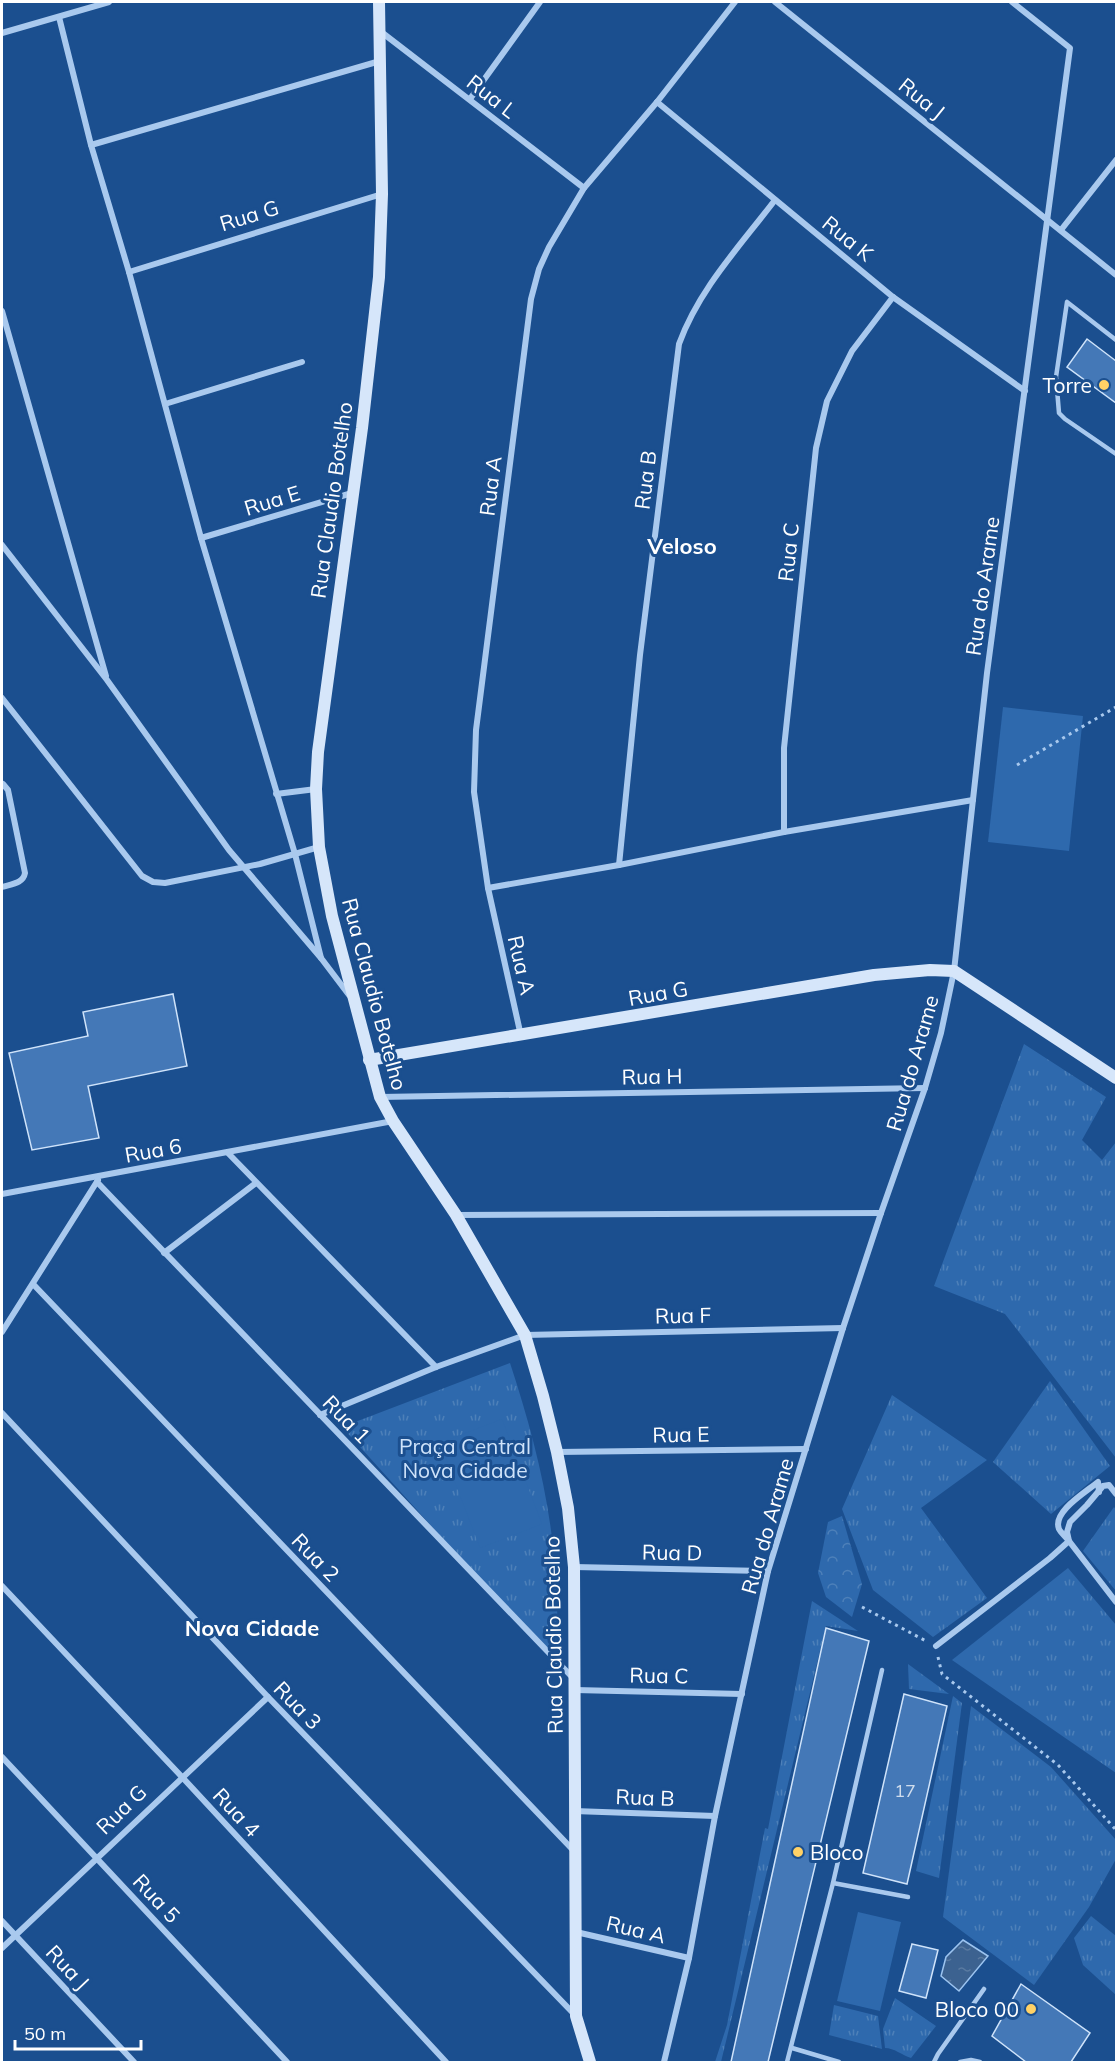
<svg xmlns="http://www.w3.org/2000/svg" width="1118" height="2064" font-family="Mulish,sans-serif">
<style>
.grass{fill:url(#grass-tufts)}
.forest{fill:url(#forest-crowns)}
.garden{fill:#2e69ad}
.water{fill:url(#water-ripples);stroke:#9cc4f0;stroke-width:1.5}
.building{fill:#4478b7;stroke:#cfe3fa;stroke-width:1.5}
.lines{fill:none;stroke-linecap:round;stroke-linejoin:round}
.path{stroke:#a9c9ee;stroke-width:3;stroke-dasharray:3 4.5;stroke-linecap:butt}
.lane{stroke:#a9c9ee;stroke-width:4.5}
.street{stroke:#a9c9ee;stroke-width:6}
.secondary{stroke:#d6e6fa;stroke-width:12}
.poi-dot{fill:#ffd166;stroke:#1b4f8f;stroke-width:2}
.labels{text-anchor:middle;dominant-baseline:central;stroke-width:6;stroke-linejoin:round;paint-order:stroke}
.number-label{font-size:18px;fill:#d0dded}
.street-label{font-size:21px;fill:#fff;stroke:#1b4f8f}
.poi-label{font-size:21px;fill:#fff;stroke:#1b4f8f;text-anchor:end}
.park-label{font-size:21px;fill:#cfe3fa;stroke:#1b4f8f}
.neighbourhood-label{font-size:22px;font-weight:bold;fill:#fff;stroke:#1b4f8f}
</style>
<defs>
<pattern id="grass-tufts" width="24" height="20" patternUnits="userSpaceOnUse" patternTransform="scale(1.5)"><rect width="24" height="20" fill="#2e69ad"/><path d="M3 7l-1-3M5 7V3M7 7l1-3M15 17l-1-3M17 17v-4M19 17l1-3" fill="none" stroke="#4d80b9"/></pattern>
<pattern id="forest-crowns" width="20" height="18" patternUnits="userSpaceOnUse" patternTransform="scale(1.5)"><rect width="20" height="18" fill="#2e69ad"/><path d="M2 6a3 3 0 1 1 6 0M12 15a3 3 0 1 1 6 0" fill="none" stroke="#4d80b9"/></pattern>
<pattern id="water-ripples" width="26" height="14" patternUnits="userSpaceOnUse" patternTransform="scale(1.5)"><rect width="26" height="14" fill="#3c6290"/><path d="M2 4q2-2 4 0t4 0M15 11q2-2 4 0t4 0" fill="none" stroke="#597aa1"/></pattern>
</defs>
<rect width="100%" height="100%" fill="#1b4f8f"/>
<!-- grass -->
<g class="grass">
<path d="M 1024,1044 L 1106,1097 L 1082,1140 L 1102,1160 L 1116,1142 L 1116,1458 L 1005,1314 L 934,1286 Z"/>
<path d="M 510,1363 C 532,1430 550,1498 555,1569 C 558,1598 557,1627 558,1656 L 555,1657 L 463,1561 L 342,1427 Z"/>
<path d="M 1050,1381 L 1110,1466 L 1051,1514 L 993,1462 Z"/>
<path d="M 892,1395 L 987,1460 L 921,1508 L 987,1598 L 933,1637 L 873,1590 L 842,1509 Z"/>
<path d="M 1114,1507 L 1116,1510 L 1116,1591 L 1083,1551 Z"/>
<path d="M 1068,1568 L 1116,1625 L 1116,1773 L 952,1660 Z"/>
<path d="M 812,1601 L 858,1631 L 826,1626 L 721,2062 L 715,2062 L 727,2025 L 765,1828 L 768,1829 Z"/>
<path d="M 908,1664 L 949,1694 L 909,1689 Z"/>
<path d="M 953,1696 L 962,1703 L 939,1878 L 916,1871 Z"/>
<path d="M 971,1706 L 1051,1767 L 1116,1840 L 1116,1859 L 1089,1907 L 1034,1985 L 943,1917 Z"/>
<path d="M 1091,1916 L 1116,1936 L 1116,1995 L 1083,1965 L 1074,1938 Z"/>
<path d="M 895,1998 L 936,2026 L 911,2058 C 902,2055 894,2048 885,2048 L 883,2029 Z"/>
<path d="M 834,2005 L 878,2016 L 882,2049 L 829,2035 Z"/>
</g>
<!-- forest -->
<path class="forest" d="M 842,1516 L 862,1584 L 852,1617 L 826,1597 L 818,1573 L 828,1522 Z"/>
<!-- garden -->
<g class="garden">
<path d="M 1003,707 L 1083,716 L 1069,851 L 988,842 Z"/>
<path d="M 502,1419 L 542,1524 L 480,1548 L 440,1443 Z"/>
<path d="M 858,1912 L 901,1922 L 880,2011 L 837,2001 Z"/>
</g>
<!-- water -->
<path class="water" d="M 963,1940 L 988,1956 L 959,1991 L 941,1976 L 946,1957 Z"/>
<!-- building -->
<g class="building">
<path d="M 1087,339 L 1116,361 L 1116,403 L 1067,367 Z"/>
<path d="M 173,994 L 187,1066 L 88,1086 L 99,1138 L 32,1150 L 9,1053 L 88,1036 L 83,1012 Z"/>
<path d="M 826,1628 L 869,1641 L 768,2062 L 731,2062 Z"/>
<path d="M 904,1694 L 947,1706 L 907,1884 L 863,1873 Z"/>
<path d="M 912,1944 L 938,1950 L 926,1998 L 899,1991 Z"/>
<path d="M 1021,1984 L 1090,2033 L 1071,2062 L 1026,2062 L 992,2036 Z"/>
</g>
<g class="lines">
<!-- path -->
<g class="path">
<path d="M 1017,765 L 1116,707"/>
<path d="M 862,1607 L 926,1641"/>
<path d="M 938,1657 L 942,1674 L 1058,1765 L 1116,1830"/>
</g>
<!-- lane -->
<g class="lane">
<path d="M 1116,340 L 1067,302 L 1056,377 L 1059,413 L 1065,419 L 1116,454"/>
<path d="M 833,1883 L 908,1897"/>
<path d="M 792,2048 L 839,2062"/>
<path d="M 787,2062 L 833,1883 L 882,1670"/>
<path d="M 934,2062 L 938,2054 L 984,1989"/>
<path d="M 960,2062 L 971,2060 L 980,2062"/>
</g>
<!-- street -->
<g class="street">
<path d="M 775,2 L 1116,275"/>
<path d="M 59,17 L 91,145 L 129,272 L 201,538 L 295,854 L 321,958"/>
<path d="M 380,31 L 584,188"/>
<path d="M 2,33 L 109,2"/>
<path d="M 470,99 L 540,2"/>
<path d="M 657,102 L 893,297 L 1025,391"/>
<path d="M 91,145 L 380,61"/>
<path d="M 1061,230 L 1116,160"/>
<path d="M 129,272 L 382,194"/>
<path d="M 2,311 L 106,676"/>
<path d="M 165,404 L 302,362"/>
<path d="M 201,538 L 352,493"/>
<path d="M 2,545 L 107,680 L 229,850 L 321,958 L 349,995"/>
<path d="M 2,698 L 142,876 L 153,882 L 165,883 L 260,864 L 319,847"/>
<path d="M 2,785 L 3,784 L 8,790 L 25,873 C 23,884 11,884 2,887"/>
<path d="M 276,794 L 316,789"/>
<path d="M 784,832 L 784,748 L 816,448 L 827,401 L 852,351 L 893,297"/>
<path d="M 619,865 L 640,655 L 679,344 C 699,289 740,246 775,200"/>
<path d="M 488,888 L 619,865 L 784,832 L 973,800"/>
<path d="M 521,1036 L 488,888 L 474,792 L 476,730 L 531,299 L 539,269 L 549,247 L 584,188 L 657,102 L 735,2"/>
<path d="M 380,1097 L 925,1088"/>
<path d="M 228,1153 L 436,1367"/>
<path d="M 97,1182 L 574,1679"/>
<path d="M 2,1194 L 393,1121"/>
<path d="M 456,1215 L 881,1213"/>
<path d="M 164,1253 L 256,1183"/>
<path d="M 33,1284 L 573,1850"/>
<path d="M 2,1332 L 98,1180"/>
<path d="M 2,1413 L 268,1697 L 575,2015"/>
<path d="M 320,1415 L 436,1367 L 525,1335 L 843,1328"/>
<path d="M 557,1452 L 806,1449"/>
<path d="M 1116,1494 L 1109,1485 L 1103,1486 L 1087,1505 L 1070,1522 L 1067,1532 L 1069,1541 L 1116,1602"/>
<path d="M 574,1567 L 768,1571"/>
<path d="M 2,1586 L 182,1777 L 446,2062"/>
<path d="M 936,1646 L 1050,1558 L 1069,1541 C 1066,1537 1061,1533 1059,1529 C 1052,1512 1086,1492 1098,1482 L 1099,1492"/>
<path d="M 575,1690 L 742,1694"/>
<path d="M 2,1757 L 287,2062"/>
<path d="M 574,1811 L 715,1816"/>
<path d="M 2,1921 L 134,2062"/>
<path d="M 576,1932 L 689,1958"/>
<path d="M 2,1948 L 268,1697"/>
<path d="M 664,2062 L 689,1958 L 715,1816 L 768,1571 L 843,1328 L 881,1213 L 925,1088 L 941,1033 L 954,971 L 987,673 L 1070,48 L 1012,2"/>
</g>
<!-- secondary -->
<g class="secondary">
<path d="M 379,2 L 382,194 L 379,277 L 362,428 L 318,752 L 316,789 L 319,847 L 332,916 L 380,1097 L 393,1121 L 456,1215 L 525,1335 L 543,1396 L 557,1452 L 568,1508 L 574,1567 L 576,2016 L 590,2062"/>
<path d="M 369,1060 L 874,975 L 930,970 L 954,971 L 1116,1078"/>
</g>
</g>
<!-- markers -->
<g class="poi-dot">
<circle cx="1104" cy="385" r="6"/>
<circle cx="798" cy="1852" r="6"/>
<circle cx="1031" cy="2009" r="6"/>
</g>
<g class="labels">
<!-- number labels -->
<g class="number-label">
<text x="905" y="1790">17</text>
</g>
<!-- street labels -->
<g class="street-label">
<text transform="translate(492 96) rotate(38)">Rua L</text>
<text transform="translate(922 98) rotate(39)">Rua J</text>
<text transform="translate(249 215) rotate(-17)">Rua G</text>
<text transform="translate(848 238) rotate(39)">Rua K</text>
<text transform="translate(645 480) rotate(-83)">Rua B</text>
<text transform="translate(490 486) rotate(-83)">Rua A</text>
<text transform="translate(272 500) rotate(-17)">Rua E</text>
<text transform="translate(331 500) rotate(-82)">Rua Claudio Botelho</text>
<text transform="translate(788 552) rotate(-84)">Rua C</text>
<text transform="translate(982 586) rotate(-82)">Rua do Arame</text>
<text transform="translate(522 965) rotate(77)">Rua A</text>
<text transform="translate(658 993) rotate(-10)">Rua G</text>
<text transform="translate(375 994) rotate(75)">Rua Claudio Botelho</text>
<text transform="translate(912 1063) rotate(-74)">Rua do Arame</text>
<text transform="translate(652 1076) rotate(-1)">Rua H</text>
<text transform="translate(153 1150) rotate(-10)">Rua 6</text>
<text transform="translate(683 1315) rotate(-1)">Rua F</text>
<text transform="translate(347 1419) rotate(46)">Rua 1</text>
<text transform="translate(681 1434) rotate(-1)">Rua E</text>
<text transform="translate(767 1526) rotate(-74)">Rua do Arame</text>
<text transform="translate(672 1552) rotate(1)">Rua D</text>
<text transform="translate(316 1557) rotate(46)">Rua 2</text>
<text transform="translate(553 1635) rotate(-91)">Rua Claudio Botelho</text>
<text transform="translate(659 1675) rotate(1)">Rua C</text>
<text transform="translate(298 1705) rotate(46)">Rua 3</text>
<text transform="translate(645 1797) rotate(2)">Rua B</text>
<text transform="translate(121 1809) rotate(-44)">Rua G</text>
<text transform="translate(237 1812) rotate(47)">Rua 4</text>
<text transform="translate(157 1898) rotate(47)">Rua 5</text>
<text transform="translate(636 1929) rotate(13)">Rua A</text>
<text transform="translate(68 1967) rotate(47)">Rua J</text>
</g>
<!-- poi labels -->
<g class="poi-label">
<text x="1092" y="385">Torre</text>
<text x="810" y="1852" text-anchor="start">Bloco</text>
<text x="1019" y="2009">Bloco 00</text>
</g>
<!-- park labels -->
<g class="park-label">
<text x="465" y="1446">Praça Central<tspan x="465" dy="24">Nova Cidade</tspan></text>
</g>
<!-- neighbourhood labels -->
<g class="neighbourhood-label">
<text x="682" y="546">Veloso</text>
<text x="252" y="1628">Nova Cidade</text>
</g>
</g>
<!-- border -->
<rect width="1118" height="2064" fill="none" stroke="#ffffff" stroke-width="6"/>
<!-- scale -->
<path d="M15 2040v9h126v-9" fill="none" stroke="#ffffff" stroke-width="3"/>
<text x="24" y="2040" font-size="18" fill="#ffffff" stroke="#1b4f8f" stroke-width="4.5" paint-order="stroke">50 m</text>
</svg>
